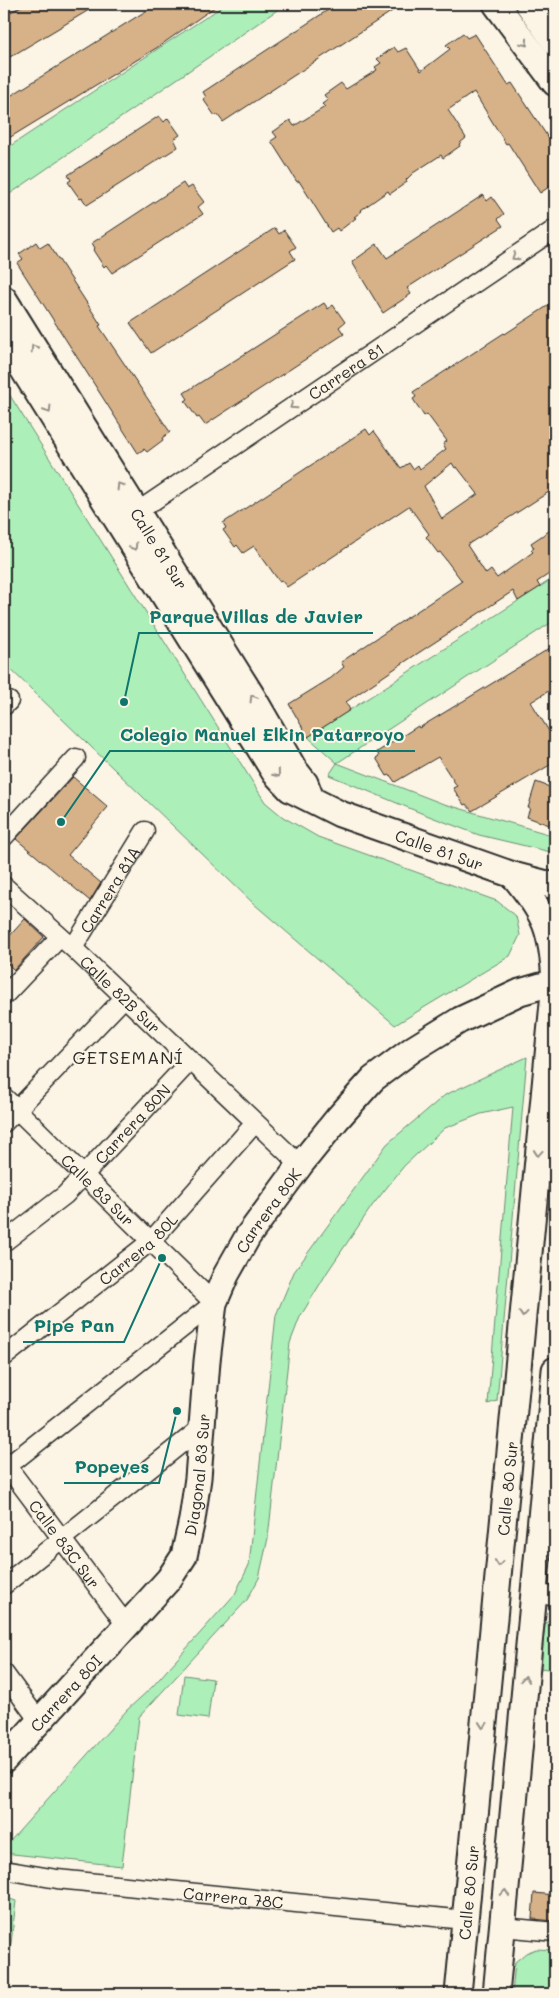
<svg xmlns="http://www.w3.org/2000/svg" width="559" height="1998" font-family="Mali,sans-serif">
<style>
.green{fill:#acefb9;stroke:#6c8d72}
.building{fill:#d7b288;stroke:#2b2b2b;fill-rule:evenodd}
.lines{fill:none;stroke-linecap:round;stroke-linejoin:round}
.street-casing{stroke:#2b2b2b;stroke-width:21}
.secondary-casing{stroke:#2b2b2b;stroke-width:29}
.street{stroke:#fcf5e5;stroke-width:18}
.secondary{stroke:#fcf5e5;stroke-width:25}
.oneway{stroke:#949088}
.labels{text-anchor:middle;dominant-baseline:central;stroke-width:4;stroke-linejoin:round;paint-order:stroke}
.street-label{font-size:16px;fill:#2b2b2b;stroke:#fcf5e5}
.neighbourhood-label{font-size:18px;letter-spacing:1px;fill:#2b2b2b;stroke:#fcf5e5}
.leader{fill:none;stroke:#0f766e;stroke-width:2}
.callout-dot{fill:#0f766e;stroke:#fcf5e5;stroke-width:2}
.callout-label{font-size:18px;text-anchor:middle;font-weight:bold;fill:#0f766e;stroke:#fcf5e5;stroke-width:4;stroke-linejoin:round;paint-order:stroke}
</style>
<rect width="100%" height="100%" fill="#fcf5e5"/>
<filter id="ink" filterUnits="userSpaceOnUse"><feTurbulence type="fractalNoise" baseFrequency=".02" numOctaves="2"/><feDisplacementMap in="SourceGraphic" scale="10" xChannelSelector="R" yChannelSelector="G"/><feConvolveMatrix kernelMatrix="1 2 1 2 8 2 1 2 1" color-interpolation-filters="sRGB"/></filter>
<g filter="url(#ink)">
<!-- green -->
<g class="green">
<path d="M 226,4 L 286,4 L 4,198 L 4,150 Z"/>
<path d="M 4,386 L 265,802 L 283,817 L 318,837 L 497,901 L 516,916 L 520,935 L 510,956 L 395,1025 L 254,904 L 4,663 Z"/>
<path d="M 555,577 L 555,620 L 337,763 L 441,803 L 555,836 L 555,853 L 479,835 L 421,813 L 329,775 L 337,763 L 308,737 Z"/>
<path d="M 527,1057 L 497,1401 L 488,1404 L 513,1107 L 481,1114 L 445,1128 L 404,1166 L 372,1206 L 328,1271 L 300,1317 L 290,1343 L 268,1538 L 259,1578 L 247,1600 L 139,1717 L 122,1866 L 4,1853 L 4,1848 L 127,1710 L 152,1687 L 235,1594 L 249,1565 L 276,1315 L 294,1272 L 387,1144 L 445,1095 Z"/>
<path d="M 555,1615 L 555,1670 L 540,1668 L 544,1625 Z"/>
<path d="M 184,1675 L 213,1679 L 208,1719 L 179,1715 Z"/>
<path d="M 4,1897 L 16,1901 L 5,1994 L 4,1994 Z"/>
<path d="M 536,1949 L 555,1950 L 555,1994 L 512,1994 L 515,1962 L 526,1953 Z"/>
</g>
<!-- building -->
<g class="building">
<path d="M 25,4 L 99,4 L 10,57 L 4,48 L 4,16 Z"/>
<path d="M 157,4 L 219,4 L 158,47 L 4,141 L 4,100 Z"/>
<path d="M 337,4 L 403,4 L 223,122 L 217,114 L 215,116 L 203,99 L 206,97 L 203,92 Z"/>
<path d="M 463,33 L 467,38 L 475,34 L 508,85 L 512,83 L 555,148 L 555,183 L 540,193 L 508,143 L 506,144 L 474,92 L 448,110 L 466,138 L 459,144 L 460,146 L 443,158 L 441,155 L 413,173 L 406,180 L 407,182 L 390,194 L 388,191 L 361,210 L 362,211 L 354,217 L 356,218 L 339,231 L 337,228 L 331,232 L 299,181 L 297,182 L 271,141 L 277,137 L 273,132 L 290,120 L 294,126 L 325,107 L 322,104 L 328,100 L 324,95 L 341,83 L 346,89 L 377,70 L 375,67 L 381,63 L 377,59 L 394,47 L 398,52 L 406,48 L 421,71 L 450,49 L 446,45 Z"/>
<path d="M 159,116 L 164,122 L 168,118 L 180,135 L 174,139 L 178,147 L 87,205 L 82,198 L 80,199 L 68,182 L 71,180 L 68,175 Z"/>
<path d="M 183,183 L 187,189 L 192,186 L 204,202 L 198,207 L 203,214 L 112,273 L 106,265 L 104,267 L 93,250 L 95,248 L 92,243 Z"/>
<path d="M 483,195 L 487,201 L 492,197 L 504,214 L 498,219 L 503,226 L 407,288 L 411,294 L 383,313 L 352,262 L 377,244 L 387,258 Z"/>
<path d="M 275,228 L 279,234 L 284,230 L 296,247 L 290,251 L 295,259 L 151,353 L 130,323 Z"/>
<path d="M 36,242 L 40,248 L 48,243 L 101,325 L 99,326 L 170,432 L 162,438 L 163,440 L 147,452 L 144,449 L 138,453 L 17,263 L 23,259 L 19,254 Z"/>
<path d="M 555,301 L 555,488 L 467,545 L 486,574 L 491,570 L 497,578 L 533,552 L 531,550 L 534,548 L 531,543 L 555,527 L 555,570 L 537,582 L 540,587 L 518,601 L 513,591 L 400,665 L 346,702 L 350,710 L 308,737 L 289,704 L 331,678 L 344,667 L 341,662 L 462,581 L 440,552 L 438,553 L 426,537 L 429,534 L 409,506 L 287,587 L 281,580 L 279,581 L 254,546 L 243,553 L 237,545 L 235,547 L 223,530 L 226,528 L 223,523 L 366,429 L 370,435 L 374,431 L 401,468 L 409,463 L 413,469 L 418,465 L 420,469 L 446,449 L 443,444 L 447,441 L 427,414 L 424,416 L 413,399 L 416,397 L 413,392 L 504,333 L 505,334 ZM 452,463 L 455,468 L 457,467 L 478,494 L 442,519 L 424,486 Z"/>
<path d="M 324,303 L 328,309 L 333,305 L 345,322 L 339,327 L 344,334 L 205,425 L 199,417 L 197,418 L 185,401 L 188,399 L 184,393 Z"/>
<path d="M 555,645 L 555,687 L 531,702 L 555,741 L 555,762 L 472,811 L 466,804 L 464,805 L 453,788 L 457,786 L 438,757 L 395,782 L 390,775 L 387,776 L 376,758 L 379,756 L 377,752 L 418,726 L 419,728 Z"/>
<path d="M 73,777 L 108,807 L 68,855 L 101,883 L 90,901 L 16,839 Z"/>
<path d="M 536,782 L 555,789 L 555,827 L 527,817 L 530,808 L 528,808 Z"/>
<path d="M 25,919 L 44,937 L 14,970 L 4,960 L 4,942 Z"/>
<path d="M 534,1893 L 555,1895 L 555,1921 L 532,1919 Z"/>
</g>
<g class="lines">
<!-- street casing -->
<g class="street-casing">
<g id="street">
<path id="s1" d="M 137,512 L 555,229"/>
<path d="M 4,706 L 9,701"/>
<path d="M 4,837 L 76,758"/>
<path id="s2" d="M 4,886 L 73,948 L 300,1165"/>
<path id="s3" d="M 73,948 L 145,831"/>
<path d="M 4,996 L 60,937"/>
<path id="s4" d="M 4,1097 L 214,1303 L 4,1469"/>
<path d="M 4,1123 L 124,998"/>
<path id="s5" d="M 4,1242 L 65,1195 L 190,1061"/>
<path id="s6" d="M 4,1357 L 151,1241 L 255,1123"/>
<path id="s7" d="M 4,1462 L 127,1626"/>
<path d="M 4,1585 L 202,1427"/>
<path d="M 533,1594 L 555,1596"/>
<path d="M 4,1673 L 39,1721"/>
<path id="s8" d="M 4,1870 L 57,1879 L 465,1920"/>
<path d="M 502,1927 L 555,1932"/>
</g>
</g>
<!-- secondary casing -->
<g class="secondary-casing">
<g id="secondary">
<path d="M 496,4 L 555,83"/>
<path d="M 528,4 L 555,42"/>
<path id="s9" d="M 4,299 L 252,696 L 294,769 L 305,783 L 310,796"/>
<path id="s10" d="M 4,339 L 260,749 L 275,773 L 290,789 L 340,814 L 513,875 L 555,886"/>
<path id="s11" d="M 4,1760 L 169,1579 L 184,1556 L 192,1520 L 198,1478 L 207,1361 L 214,1303 L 226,1275 L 248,1236 L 300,1165 L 338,1118 L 373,1079 L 413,1049 L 460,1020 L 520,992 L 555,982"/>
<path id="s12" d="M 458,1994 L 555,982 C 552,930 546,915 513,875"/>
<path d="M 496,1994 L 555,1370"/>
</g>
</g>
<!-- street -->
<use href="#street" class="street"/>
<!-- secondary -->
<use href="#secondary" class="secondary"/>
</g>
<!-- one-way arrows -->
<defs><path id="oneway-chevron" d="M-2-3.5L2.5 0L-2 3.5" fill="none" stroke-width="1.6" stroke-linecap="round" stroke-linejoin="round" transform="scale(1.25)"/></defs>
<g class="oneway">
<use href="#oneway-chevron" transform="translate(525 43) rotate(53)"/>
<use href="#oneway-chevron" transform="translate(515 257) rotate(146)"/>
<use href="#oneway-chevron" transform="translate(34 348) rotate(-122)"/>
<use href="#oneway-chevron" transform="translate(293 406) rotate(146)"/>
<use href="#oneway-chevron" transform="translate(48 410) rotate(58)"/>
<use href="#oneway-chevron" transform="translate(120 486) rotate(-122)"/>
<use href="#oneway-chevron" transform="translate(134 547) rotate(58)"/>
<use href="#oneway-chevron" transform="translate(253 698) rotate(-121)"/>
<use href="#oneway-chevron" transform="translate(277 774) rotate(51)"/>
<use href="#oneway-chevron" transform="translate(538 1153) rotate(95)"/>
<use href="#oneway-chevron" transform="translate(523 1314) rotate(95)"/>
<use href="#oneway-chevron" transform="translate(499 1563) rotate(95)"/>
<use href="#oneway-chevron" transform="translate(525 1679) rotate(-85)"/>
<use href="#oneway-chevron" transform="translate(483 1725) rotate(95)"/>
<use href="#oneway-chevron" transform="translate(505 1893) rotate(-85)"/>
</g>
</g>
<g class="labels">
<!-- street labels -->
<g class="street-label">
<text stroke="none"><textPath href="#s1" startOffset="252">Carrera 81</textPath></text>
<text stroke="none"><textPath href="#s9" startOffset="294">Calle 81 Sur</textPath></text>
<text stroke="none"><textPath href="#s10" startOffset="695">Calle 81 Sur</textPath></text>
<text stroke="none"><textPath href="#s3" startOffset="69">Carrera 81A</textPath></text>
<text stroke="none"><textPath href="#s2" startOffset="159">Calle 82B Sur</textPath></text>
<text stroke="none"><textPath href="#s5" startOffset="175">Carrera 80N</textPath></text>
<text stroke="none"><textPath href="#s4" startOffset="132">Calle 83 Sur</textPath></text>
<text stroke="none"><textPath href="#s11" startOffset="635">Carrera 80K</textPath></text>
<text stroke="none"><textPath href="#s6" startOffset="172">Carrera 80L</textPath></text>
<text stroke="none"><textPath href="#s11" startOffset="355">Diagonal 83 Sur</textPath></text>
<text stroke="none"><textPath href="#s12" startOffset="508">Calle 80 Sur</textPath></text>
<text stroke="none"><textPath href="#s7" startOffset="102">Calle 83C Sur</textPath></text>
<text stroke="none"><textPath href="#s11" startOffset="91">Carrera 80I</textPath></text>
<text stroke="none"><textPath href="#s12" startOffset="102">Calle 80 Sur</textPath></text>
<text stroke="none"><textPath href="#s8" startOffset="231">Carrera 78C</textPath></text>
</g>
<!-- neighbourhood labels -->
<g class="neighbourhood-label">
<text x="128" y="1057">GETSEMANÍ</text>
</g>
</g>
<!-- callouts -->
<path class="leader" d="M124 702L139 633H373M61 822L110 751H415M162 1258L124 1342H23M177 1411L159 1483H64"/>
<g class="callout-dot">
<circle cx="124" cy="702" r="5"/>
<circle cx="61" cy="822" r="5"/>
<circle cx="162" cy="1258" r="5"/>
<circle cx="177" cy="1411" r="5"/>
</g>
<g class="callout-label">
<text x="256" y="623">Parque Villas de Javier</text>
<text x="262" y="741">Colegio Manuel Elkin Patarroyo</text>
<text x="74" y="1332">Pipe Pan</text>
<text x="112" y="1473">Popeyes</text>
</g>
<!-- margin -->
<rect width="559" height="1998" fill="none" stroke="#fcf5e5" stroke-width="20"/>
<rect x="10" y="10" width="539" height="1978" fill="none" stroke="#2b2b2b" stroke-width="2" filter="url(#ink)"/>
</svg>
